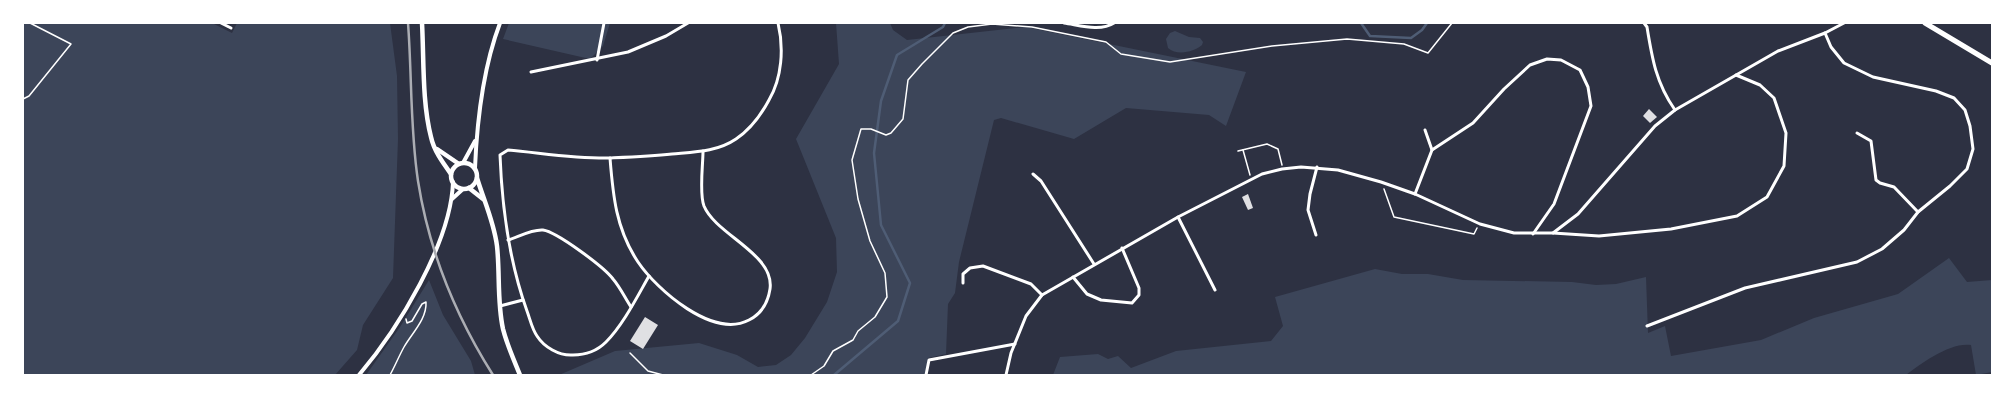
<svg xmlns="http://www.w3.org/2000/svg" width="2015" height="398" font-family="Signika,sans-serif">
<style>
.green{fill:#3c4559}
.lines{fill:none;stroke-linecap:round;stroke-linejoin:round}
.stream{stroke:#4f5d75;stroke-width:2.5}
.building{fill:#e0e0e3}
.path{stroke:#fff;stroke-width:1.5}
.minor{stroke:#fff;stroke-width:3}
.tertiary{stroke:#fff;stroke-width:4}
.secondary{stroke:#fff;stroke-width:4.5}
.primary{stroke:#fff;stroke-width:5}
.rail{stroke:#abadb3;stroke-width:2.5}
</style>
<rect width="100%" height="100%" fill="#2d3142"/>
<!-- green -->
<g class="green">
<path d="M 23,23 L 212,23 L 232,33 L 237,23 L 390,23 L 397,76 L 398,139 L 393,278 L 363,325 L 357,350 L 335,375 L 23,375 Z"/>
<path d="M 509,23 L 610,23 L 603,46 L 590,59 L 503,39 Z"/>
<path d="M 836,23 L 890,23 L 893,30 L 907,40 L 1026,27 L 1246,72 L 1226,126 L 1209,115 L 1126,108 L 1074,139 L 1001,118 L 994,120 L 959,262 L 955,293 L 948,304 L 946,354 L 928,358 L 925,375 L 559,375 L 615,351 L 699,343 L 737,355 L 758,367 L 776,365 L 791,355 L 805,338 L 827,302 L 837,272 L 836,238 L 796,139 L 839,64 Z"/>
<path d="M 1175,31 L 1189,37 L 1200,38 L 1203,42 L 1202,45 C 1194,52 1177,56 1168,48 L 1166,39 L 1170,33 Z"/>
<path d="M 1949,258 L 1967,282 L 1992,280 L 1992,372 L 1976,375 L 1971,345 C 1950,342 1922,363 1906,375 L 1053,375 L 1060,357 L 1098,354 L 1108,359 L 1118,356 L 1131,368 L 1176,351 L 1271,341 L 1283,326 L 1275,297 L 1375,269 L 1402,274 L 1428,274 L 1463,280 L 1572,282 L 1596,285 L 1616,284 L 1646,277 L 1648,333 L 1665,326 L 1671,356 L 1761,340 L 1814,318 L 1898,294 Z"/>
<path d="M 429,280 L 443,315 L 471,361 L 475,375 L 366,375 L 400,327 Z"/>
</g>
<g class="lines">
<!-- stream -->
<g class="stream">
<path d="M 1361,23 L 1370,36 L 1411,38 L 1422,30 L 1427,23"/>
<path d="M 834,375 L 898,321 L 910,283 L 881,225 L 874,153 L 881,101 L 897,55 L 943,27 L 945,23"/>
</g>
</g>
<!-- building -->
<g class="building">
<path d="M 1649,109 L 1657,117 L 1650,123 L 1643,116 Z"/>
<path d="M 1248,194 L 1253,208 L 1248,210 L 1242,197 Z"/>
<path d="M 645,317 L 658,325 L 643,349 L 630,341 Z"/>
</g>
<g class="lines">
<!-- path -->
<g class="path">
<path d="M 23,99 L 29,96 L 71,44 L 30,23"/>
<path d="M 1243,150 L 1250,175"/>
<path d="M 1238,151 L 1267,144 L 1278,149 L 1282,165"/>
<path d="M 1384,189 L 1394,217 L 1474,234 L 1477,228"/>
<path d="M 630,353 L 648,371 L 663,375"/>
<path d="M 390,375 C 395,366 399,356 404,347 C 412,333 427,319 426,302 L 422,304 L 412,321 L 407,323 L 406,319"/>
<path d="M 811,375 L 824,366 L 833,351 L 853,340 L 858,331 L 875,317 L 887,297 L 885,273 L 870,241 L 858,199 L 852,160 L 861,129 L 871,129 L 886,135 L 891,133 L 903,119 L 908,80 L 922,64 L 953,33 L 968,27 L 992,24 L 1032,27 L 1106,42 L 1121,54 L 1170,62 L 1272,46 L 1347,39 L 1404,44 L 1428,53 L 1452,23"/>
</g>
<!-- minor -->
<g class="minor">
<path d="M 221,23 L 231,28"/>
<path d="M 1064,23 C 1079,25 1100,32 1114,23"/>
<path d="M 1644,23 L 1647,27 C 1652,58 1656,83 1675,110"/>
<path d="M 597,60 L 604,23"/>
<path d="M 531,72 L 628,52 L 666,36 L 688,23"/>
<path d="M 1857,133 L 1871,141 L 1876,180 L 1880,183 L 1894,187 L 1918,212"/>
<path d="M 1432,150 L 1473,123 L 1504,89 L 1530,65 L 1547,59 L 1561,60 L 1580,70 L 1588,87 L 1591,106 L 1554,204 L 1533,234"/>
<path d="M 610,158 C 613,196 616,229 638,262 C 657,290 713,339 749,320 C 761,314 768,302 770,289 C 775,254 716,235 704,206 C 699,193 703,166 703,151"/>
<path d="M 1033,174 L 1041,181 L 1094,264"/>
<path d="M 1415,194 L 1432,150 L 1425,130"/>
<path d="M 1178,217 L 1215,290"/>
<path d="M 1553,233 L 1599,236 L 1671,229 L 1737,216 L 1767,197 L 1784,166 L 1786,133 L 1774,98 L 1760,85 L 1736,75"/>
<path d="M 1316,235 L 1308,210 L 1310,194 L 1317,167"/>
<path d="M 508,240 C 518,237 532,229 543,230 C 557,232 604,267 613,279 C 620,287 625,298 631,307"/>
<path d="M 649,276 C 637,297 623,325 606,342 C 597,351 585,355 573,355 C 559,356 544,347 537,336 C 532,329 530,319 527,311 C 509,261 502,208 500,155 L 508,150 C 542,153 577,159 611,158 C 631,157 652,156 672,154 C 694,152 717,152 736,139 C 751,129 761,115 769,100 C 782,78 784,48 778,23"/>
<path d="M 1073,277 L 1087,294 L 1101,300 L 1132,303 L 1139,295 L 1139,288 L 1122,248"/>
<path d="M 963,283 L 963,274 L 970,268 L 983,266 L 1031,284 L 1042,295"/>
<path d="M 500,306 L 523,300"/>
<path d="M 1647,326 L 1745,288 L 1857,262 L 1882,249 L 1904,230 L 1918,212 L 1950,186 L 1967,169 L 1973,149 L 1970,126 L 1965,110 L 1954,98 L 1936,91 L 1873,77 L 1844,63 L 1831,47 L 1825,33"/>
<path d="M 926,375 L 929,360 L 1015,344"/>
<path d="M 1006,375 L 1011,353 L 1026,316 L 1042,295 L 1178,217 L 1262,174 L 1282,169 L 1301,167 L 1338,170 L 1381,182 L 1415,194 L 1480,224 L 1514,233 L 1553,233 L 1578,214 L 1655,126 L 1675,110 L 1778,51 L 1825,33 L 1844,23"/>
</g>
<!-- tertiary -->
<g class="tertiary">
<path d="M 463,163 L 475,141"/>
<path d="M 475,168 C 477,120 483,68 500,23"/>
<path d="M 452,199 L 463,189"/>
<path d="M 359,375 C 398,329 451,243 453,182"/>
</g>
<!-- secondary -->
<g class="secondary">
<path d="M 422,23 C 424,59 422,102 431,137 C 434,151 443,163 451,174"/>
<path d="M 437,149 L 459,164"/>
<circle cx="464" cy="176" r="13"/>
<path d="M 477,178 C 484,201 494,222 497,246 C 500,273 497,302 503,329 C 507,345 514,360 520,375"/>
<path d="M 469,188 L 483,199"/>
</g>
<!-- primary -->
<path class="primary" d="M 1925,23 L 1992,63"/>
<!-- rail -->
<path class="rail" d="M 408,23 C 412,75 410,129 418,181 C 429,251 455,315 493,375"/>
</g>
<!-- border -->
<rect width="2015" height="398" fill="none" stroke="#ffffff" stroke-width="48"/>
</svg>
